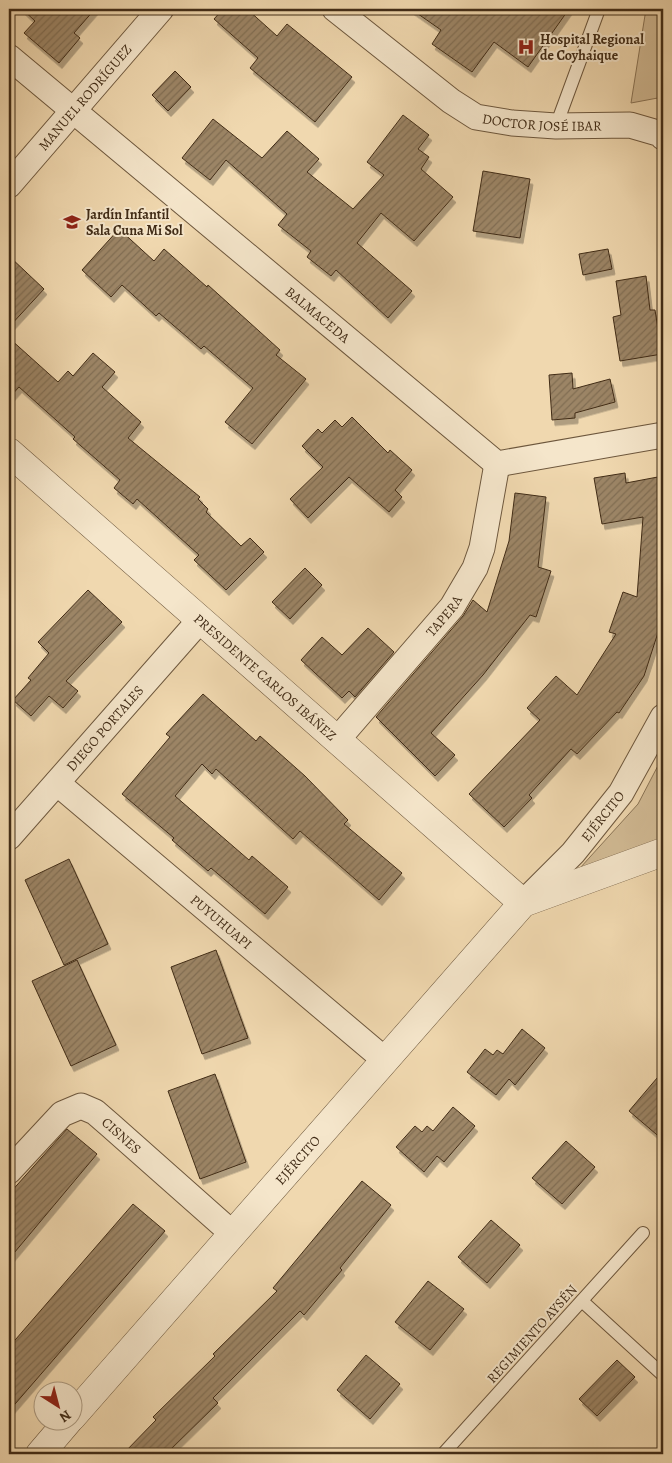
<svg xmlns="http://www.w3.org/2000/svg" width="672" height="1463" font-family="Alegreya,serif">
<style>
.park{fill:#d2bb95;stroke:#8a7456}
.building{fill:url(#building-hatch);stroke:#412c17;filter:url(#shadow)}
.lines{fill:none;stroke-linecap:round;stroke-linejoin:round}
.service-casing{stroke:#6d573d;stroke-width:14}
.minor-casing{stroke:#6d573d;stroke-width:27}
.tertiary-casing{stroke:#6d573d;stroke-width:29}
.service{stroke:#f5e6cb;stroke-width:12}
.minor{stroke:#f5e6cb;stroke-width:25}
.tertiary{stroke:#f5e6cb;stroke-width:28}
.labels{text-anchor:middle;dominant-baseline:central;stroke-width:4;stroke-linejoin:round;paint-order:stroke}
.poi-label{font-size:14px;font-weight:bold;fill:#412c17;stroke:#f5e6cb;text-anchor:start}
.street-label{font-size:14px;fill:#412c17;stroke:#f5e6cb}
</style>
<defs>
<pattern id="building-hatch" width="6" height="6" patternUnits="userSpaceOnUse" patternTransform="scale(1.25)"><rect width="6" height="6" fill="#9c8566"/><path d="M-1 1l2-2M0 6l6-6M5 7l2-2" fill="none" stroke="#816d53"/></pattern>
<filter id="shadow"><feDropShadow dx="3" dy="5.5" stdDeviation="0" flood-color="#0004"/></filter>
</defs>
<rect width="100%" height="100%" fill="#f0d8af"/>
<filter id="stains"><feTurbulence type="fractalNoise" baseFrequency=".004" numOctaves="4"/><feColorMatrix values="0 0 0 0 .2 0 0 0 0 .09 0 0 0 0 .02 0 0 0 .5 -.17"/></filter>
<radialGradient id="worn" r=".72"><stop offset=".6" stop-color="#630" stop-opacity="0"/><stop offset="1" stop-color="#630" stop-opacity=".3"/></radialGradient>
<!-- park -->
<g class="park">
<path d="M 646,9 L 663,9 L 663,97 L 631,103 Z"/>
<path d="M 663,756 L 663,839 L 580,868 L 638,804 Z"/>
</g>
<!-- building -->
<g class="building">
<path d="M 22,9 L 95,9 L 74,33 L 80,38 L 59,63 L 24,33 L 35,21 Z"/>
<path d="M 223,9 L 247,9 L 277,36 L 287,24 L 352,77 L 315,122 L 250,68 L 258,58 L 214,19 Z"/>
<path d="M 411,9 L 569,9 L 528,67 L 494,42 L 472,72 L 432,44 L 441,30 Z"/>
<path d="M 175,71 L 191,87 L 168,111 L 152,95 Z"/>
<path d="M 403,115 L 429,135 L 418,149 L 429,157 L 421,169 L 453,197 L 414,241 L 381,213 L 357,243 L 412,291 L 388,318 L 336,270 L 331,276 L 307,257 L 311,251 L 278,225 L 287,214 L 226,160 L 210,180 L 182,158 L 213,119 L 262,158 L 287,131 L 319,159 L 307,172 L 353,209 L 384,175 L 367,162 Z"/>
<path d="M 483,171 L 530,179 L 520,238 L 473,231 Z"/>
<path d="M 119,229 L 154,261 L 164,249 L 207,287 L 208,285 L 280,350 L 276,355 L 306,379 L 252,444 L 225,422 L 253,388 L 204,346 L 201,349 L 159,313 L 156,316 L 122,285 L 111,297 L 82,270 Z"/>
<path d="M 608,249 L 612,269 L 583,275 L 579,254 Z"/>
<path d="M 9,256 L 44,289 L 9,327 Z"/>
<path d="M 646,276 L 650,310 L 655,310 L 662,354 L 620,361 L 613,317 L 621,315 L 616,281 Z"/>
<path d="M 9,338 L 58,382 L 68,371 L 73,376 L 93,353 L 115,372 L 102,387 L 141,422 L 128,438 L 200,497 L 198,499 L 208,509 L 206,512 L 241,546 L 250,538 L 264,552 L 226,590 L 194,560 L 199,555 L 137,499 L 133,504 L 114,488 L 120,480 L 73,439 L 75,437 L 19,387 L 9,398 Z"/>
<path d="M 572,373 L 573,389 L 610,379 L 615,402 L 575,413 L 575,418 L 552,420 L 549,375 Z"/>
<path d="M 352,417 L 388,453 L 390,450 L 412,470 L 395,490 L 402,497 L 389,512 L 349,477 L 308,518 L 290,499 L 323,467 L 302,446 L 318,429 L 322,433 L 335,420 L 342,427 Z"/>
<path d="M 625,473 L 626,483 L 663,476 L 663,617 L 644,676 L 619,713 L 617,712 L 577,754 L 571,749 L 529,795 L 532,798 L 504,827 L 469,794 L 540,720 L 527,708 L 556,676 L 577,695 L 616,634 L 609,632 L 623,592 L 637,597 L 643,517 L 602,524 L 594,478 Z"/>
<path d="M 515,493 L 546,497 L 538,567 L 551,571 L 536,617 L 530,615 L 483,675 L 431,733 L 455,755 L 435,776 L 376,717 L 463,616 L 473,600 L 487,612 L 509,541 Z"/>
<path d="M 305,568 L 322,585 L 290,619 L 272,602 Z"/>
<path d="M 88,590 L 122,622 L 66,681 L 78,691 L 63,708 L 49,696 L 31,716 L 13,700 L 31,680 L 28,678 L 49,653 L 38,642 Z"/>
<path d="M 368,628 L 394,652 L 355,697 L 349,691 L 342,698 L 301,660 L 322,637 L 342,655 Z"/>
<path d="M 203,694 L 256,741 L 260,736 L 305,776 L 348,820 L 344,824 L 402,873 L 379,900 L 300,831 L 293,839 L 216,769 L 212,774 L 202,764 L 175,796 L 249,860 L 252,856 L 288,887 L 265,914 L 211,868 L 208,871 L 172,840 L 174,838 L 122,794 L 170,737 L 166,734 Z"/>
<path d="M 69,859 L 108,944 L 64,965 L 25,880 Z"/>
<path d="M 216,950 L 248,1038 L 202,1054 L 171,967 Z"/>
<path d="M 77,960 L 116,1045 L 71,1066 L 32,981 Z"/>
<path d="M 522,1029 L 545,1048 L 515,1085 L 509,1079 L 496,1095 L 467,1072 L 485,1049 L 493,1055 L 497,1050 L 503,1054 Z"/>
<path d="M 663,1071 L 663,1140 L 629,1111 Z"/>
<path d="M 215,1074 L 246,1162 L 200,1179 L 168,1091 Z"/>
<path d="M 453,1107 L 475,1126 L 444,1162 L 437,1156 L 424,1172 L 396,1147 L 415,1126 L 422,1132 L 427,1126 L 433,1131 Z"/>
<path d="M 67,1129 L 97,1154 L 9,1259 L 9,1194 Z"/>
<path d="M 566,1141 L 595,1167 L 562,1204 L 532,1178 Z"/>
<path d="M 362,1181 L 391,1205 L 340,1268 L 342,1270 L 304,1315 L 300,1311 L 213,1398 L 218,1403 L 166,1454 L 123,1454 L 156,1420 L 153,1417 L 215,1356 L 213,1354 L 277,1291 L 273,1288 Z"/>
<path d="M 133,1204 L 165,1231 L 9,1411 L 9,1347 Z"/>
<path d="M 491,1220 L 520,1245 L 487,1283 L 458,1257 Z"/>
<path d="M 428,1281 L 464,1309 L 430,1350 L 395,1322 Z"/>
<path d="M 366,1355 L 400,1384 L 370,1419 L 337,1390 Z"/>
<path d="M 617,1360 L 635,1377 L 597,1416 L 579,1399 Z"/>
</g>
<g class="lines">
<!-- service casing -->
<g class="service-casing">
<g id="service">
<path d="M 556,126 L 599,9"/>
<path d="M 582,1301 L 663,1375"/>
<path d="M 443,1454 L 643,1233"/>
</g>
</g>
<!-- minor casing -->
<g class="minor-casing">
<g id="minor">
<path id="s1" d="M 335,9 L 451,101 L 476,117 L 512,123 L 556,126 L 630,125 L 661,134 L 663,137"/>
<path id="s2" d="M 9,57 L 497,464 L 663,435"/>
<path id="s3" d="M 9,185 L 161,9"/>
<path id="s4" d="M 337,740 L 452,607 L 475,568 L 482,548 L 497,464"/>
<path id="s5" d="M 57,783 L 385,1060"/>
<path id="s6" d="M 9,837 L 200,620"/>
<path id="s7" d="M 523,903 L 573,853 L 621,793 L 663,717"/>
<path id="s8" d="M 9,1171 L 62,1114 L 81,1106 L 95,1112 L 110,1125 L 233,1234"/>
</g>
</g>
<!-- tertiary casing -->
<g class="tertiary-casing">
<g id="tertiary">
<path id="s9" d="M 9,452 L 523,903"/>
<path id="s10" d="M 72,1417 L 523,903 L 663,852"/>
<path d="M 40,1454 L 69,1420"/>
</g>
</g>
<!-- service -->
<use href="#service" class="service"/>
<!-- minor -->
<use href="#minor" class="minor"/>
<!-- tertiary -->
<use href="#tertiary" class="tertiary"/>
</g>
<!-- icons -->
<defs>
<g id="hospital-bare" transform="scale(1.35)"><path d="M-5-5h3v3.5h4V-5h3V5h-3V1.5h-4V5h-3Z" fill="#8f2418" stroke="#f5e6cb" stroke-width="2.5" paint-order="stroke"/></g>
<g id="school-bare" transform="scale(1.35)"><path d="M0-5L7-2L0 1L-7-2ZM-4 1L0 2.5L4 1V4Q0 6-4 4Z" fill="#8f2418" stroke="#f5e6cb" stroke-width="2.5" paint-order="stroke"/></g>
</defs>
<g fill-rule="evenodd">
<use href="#hospital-bare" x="526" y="47"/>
<use href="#school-bare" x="72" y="222"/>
</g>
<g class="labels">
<!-- poi labels -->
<g class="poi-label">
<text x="540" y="39">Hospital Regional<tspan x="540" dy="16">de Coyhaique</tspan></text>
<text x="86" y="214">Jardín Infantil<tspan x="86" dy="16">Sala Cuna Mi Sol</tspan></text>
</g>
<!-- street labels -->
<g class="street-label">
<text stroke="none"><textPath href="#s3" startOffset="116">MANUEL RODRÍGUEZ</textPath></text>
<text stroke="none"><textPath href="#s1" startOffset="244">DOCTOR JOSÉ IBAR</textPath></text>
<text stroke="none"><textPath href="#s2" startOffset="402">BALMACEDA</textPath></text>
<text stroke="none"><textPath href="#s4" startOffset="164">TAPERA</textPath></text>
<text stroke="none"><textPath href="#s9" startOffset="341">PRESIDENTE CARLOS IBÁÑEZ</textPath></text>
<text stroke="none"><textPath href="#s6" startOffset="145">DIEGO PORTALES</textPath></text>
<text stroke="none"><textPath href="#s7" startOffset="118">EJÉRCITO</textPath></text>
<text stroke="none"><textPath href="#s5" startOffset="215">PUYUHUAPI</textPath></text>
<text stroke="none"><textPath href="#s8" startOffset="149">CISNES</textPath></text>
<text stroke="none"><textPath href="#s10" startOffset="342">EJÉRCITO</textPath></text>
<text transform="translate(532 1334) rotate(-48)">REGIMIENTO AYSÉN</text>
</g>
</g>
<!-- margin -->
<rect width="672" height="1463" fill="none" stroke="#f0d8af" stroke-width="30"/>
<rect x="10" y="10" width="652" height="1443" fill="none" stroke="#412c17" stroke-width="2.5"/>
<rect x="15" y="15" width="642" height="1433" fill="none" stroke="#412c17"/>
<!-- north arrow -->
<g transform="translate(58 1406) rotate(144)"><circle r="24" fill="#f5e6cb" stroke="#ad9c83"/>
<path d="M0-4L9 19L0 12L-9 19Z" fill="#8f2418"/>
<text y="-8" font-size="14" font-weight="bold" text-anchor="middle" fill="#412c17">N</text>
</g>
<rect width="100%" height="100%" filter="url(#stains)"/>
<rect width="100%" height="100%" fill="url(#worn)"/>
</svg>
